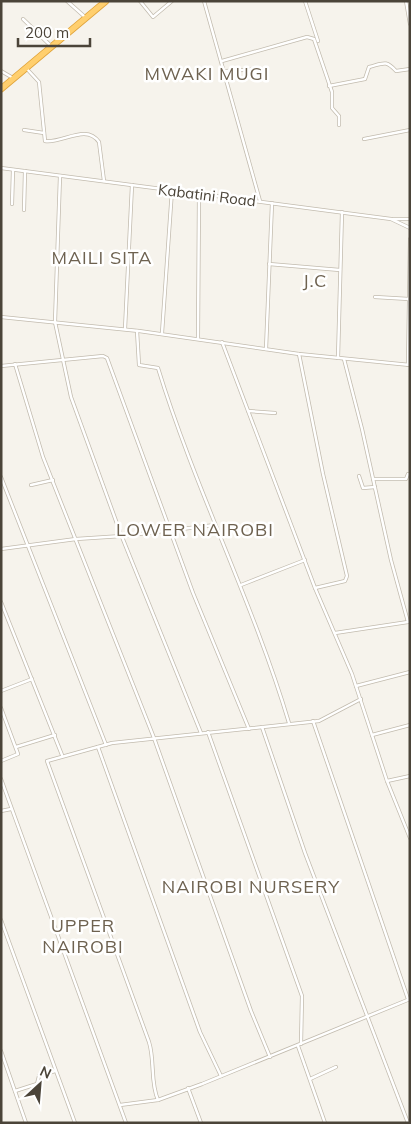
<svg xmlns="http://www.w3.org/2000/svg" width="411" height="1124" font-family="Mulish,sans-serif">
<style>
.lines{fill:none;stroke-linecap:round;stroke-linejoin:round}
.street-casing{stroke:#c2bbae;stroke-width:4}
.highway-casing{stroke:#e0a43c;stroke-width:7}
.street{stroke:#fff;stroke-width:2.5}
.highway{stroke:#ffcf6e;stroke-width:5.5}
.labels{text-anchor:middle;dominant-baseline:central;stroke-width:5;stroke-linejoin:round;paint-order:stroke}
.street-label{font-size:15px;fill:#4b4439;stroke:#fff}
.quarter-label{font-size:18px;letter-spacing:1px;fill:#6e6250;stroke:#fff}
</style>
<rect width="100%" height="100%" fill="#f6f3ec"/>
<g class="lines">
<!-- street casing -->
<g class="street-casing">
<g id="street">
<path d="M 67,1 L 85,17"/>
<path d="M 140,1 L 153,17 L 172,1"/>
<path d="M 204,1 L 260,201"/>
<path d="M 305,1 L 318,41"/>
<path d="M 406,1 L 410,24"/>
<path d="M 23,19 L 51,46"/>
<path d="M 222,61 L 307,37 L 314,39 L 332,92 L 332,108 L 339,116 L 339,125"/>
<path d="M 27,69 L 39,82 L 45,141 C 62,144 86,123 99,142 L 104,181"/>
<path d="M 1,71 L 13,78"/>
<path d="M 226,71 L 259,69"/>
<path d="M 329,86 L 365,79 L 369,67 C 384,63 386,60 396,71 L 410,69"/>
<path d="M 24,130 L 44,133"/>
<path d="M 364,139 L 410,130"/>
<path d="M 1,168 L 391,219 L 410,228"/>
<path d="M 60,176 L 55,322 L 71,397 L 120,532 L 201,733"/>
<path d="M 12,204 L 13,170"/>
<path d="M 24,210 L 25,171"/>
<path d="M 393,219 L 410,219"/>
<path d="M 269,264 L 340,270"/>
<path d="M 375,297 L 409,299"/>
<path d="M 1,317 L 139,331 L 299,354 L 410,365"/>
<path d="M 125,329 L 132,185"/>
<path d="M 137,331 L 139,365 L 158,368 C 195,489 253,602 289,723"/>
<path d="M 162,333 L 172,190"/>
<path d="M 198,338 L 199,194"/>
<path d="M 222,342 L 315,588 L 352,674 L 387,781 L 410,838"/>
<path d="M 266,349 L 272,203"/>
<path d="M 299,354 L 323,474 L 347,576 L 345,581 L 315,588"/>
<path d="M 338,358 L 342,212"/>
<path d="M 344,359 L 362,429 L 391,560 L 408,622"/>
<path d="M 15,364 L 43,457 L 154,738 L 251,1011 L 270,1057"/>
<path d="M 408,365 L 410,239"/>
<path d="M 1,366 L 103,356 L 107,358 L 193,593 L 249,729"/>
<path d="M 248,411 L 275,413"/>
<path d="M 359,476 L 363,488 L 375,487"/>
<path d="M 1,477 L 106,745"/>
<path d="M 373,479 L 406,479 L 408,474"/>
<path d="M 31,485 L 53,480"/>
<path d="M 1,549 L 76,539 L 122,536 L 215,525"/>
<path d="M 241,585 L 305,560"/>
<path d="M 1,602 L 62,755"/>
<path d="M 335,633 L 408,622"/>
<path d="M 356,686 L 410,672"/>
<path d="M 1,691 L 32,679"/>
<path d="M 1,708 L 18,754 L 1,761"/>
<path d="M 313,721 L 408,999"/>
<path d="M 262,727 L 305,853 L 408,1123"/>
<path d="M 208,732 L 302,996 L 301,1044"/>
<path d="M 372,735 L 410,725"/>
<path d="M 16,747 L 55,735"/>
<path d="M 98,747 L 200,1032 L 221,1076"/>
<path d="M 1,779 L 126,1123"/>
<path d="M 387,781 L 410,776"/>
<path d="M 1,811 L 11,809"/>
<path d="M 1,920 L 75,1123"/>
<path d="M 298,1046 L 325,1123"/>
<path d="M 1,1051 L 26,1123"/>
<path d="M 310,1079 L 336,1067"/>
<path d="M 188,1088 L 201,1123"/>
<path d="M 15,1091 L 37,1084 L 39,1076 L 55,1071"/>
<path d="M 158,1100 C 150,1082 155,1061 149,1042 L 47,761 L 112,743 L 319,721 L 361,699"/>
<path d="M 120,1105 L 158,1100 L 202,1084 L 410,999"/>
</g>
</g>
<!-- highway casing -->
<g class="highway-casing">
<path id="highway" d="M 1,89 L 106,1"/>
</g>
<!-- street -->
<use href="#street" class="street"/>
<!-- highway -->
<use href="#highway" class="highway"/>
</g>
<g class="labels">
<!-- street labels -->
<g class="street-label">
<text transform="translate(207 195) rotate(7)">Kabatini Road</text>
</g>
<!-- quarter labels -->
<g class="quarter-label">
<text x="207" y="73">MWAKI MUGI</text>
<text x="102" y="257">MAILI SITA</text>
<text x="315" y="280">J.C</text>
<text x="195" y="529">LOWER NAIROBI</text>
<text x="251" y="886">NAIROBI NURSERY</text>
<text x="83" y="925">UPPER<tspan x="83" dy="21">NAIROBI</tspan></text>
</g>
</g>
<!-- border -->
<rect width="411" height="1124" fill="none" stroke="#4b4439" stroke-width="5"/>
<!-- north arrow -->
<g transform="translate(40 1084) rotate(26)" stroke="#ffffff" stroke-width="4" paint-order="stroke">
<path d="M0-4L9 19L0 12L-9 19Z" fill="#4b4439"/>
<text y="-8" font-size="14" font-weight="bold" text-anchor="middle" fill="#4b4439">N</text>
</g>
<!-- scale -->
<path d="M18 38v8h72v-8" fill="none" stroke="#4b4439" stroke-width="2.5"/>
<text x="25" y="38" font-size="15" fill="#4b4439" stroke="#ffffff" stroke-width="4" paint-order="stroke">200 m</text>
</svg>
